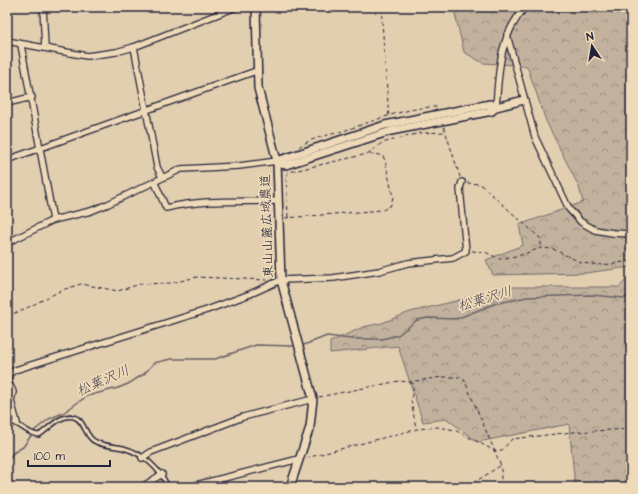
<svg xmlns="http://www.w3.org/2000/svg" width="638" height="494" font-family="'Architects Daughter','Klee One',sans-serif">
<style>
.forest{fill:url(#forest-crowns);stroke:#726a6c}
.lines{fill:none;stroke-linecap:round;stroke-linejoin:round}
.stream{stroke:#686065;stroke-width:1.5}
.service-casing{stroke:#22223b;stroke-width:6}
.minor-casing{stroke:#22223b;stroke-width:8}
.tertiary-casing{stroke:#22223b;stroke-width:10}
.path{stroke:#22223b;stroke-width:1;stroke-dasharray:4 3;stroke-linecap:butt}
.service{stroke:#eedab8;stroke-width:3}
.minor{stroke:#eedab8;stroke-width:5.5}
.tertiary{stroke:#eedab8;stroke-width:7}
.labels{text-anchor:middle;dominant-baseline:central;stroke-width:3.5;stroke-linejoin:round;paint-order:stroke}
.street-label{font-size:13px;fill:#22223b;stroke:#eedab8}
.water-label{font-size:14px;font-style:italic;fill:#4b4654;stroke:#eedab8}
</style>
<defs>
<pattern id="forest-crowns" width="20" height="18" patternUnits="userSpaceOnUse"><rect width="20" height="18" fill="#c2b29d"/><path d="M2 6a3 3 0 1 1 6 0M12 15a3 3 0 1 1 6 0" fill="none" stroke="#9d9081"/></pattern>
</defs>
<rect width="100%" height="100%" fill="#e2cfb0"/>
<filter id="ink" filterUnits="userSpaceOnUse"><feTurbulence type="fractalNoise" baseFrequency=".025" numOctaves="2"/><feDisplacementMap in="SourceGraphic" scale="8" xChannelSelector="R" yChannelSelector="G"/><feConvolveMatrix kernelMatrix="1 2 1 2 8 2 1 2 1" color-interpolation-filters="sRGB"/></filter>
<g filter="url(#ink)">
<!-- forest -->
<g class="forest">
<path d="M 480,7 L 631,7 L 631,274 L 630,267 L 586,273 L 493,275 L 486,260 L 523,245 L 519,225 L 583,202 L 579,187 L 546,121 L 527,66 L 483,63 L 464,52 L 454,10 Z"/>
<path d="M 631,275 L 631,487 L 575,487 L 569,424 L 478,442 L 447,419 L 423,422 L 398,346 L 330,353 L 330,342 L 363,327 L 382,323 L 410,312 L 513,287 L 619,287 Z"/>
</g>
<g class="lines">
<!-- stream -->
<g class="stream">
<path d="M 304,345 L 327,336 L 351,339 L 382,339 L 398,335 L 417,320 L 428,318 L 456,319 L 494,304 L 527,297 L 591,295 L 624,298 L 631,296"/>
<path d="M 7,462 L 13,453 L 23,447 L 35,430 L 49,419 L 63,413 L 87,396 L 118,388 L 128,384 L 144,374 L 154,363 L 171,359 L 215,359 L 256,345 L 294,346"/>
</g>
<!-- service casing -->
<g class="service-casing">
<path id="service" d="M 7,421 C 20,422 26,434 39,435 C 49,429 61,413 74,417 C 85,420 85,438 96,442 C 104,446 114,446 123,448 C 143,453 160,469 168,487"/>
</g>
<!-- minor casing -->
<g class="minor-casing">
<g id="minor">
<path d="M 43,7 L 45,48"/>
<path d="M 507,35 L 535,137 L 569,209 L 581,222 L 595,230 L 613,233 L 631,234"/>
<path d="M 7,41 L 87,56 L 116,52 L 134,47 L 236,7"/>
<path d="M 21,45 L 53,220"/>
<path d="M 134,47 L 157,167 L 162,177"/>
<path d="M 7,103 L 32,97"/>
<path d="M 496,107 C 499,68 499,38 525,7"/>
<path d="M 7,160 L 256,71"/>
<path d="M 155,183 L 166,208 C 203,199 240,202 278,201"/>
<path d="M 7,243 L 53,220 L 91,211 L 108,204 L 181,169 L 239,166 L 277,161"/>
<path d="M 17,423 L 11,401 L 13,392 L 8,381 L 9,374 L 15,370 L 207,310 L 250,294 L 281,280 L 333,278 L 379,271 L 408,263 L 453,258 L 466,251 L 460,188 L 462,182"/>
<path d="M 142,458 L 151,452 L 243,417 L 313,399"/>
<path d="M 142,487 L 162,474"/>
<path d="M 188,487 L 299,459"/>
</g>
</g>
<!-- tertiary casing -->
<g class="tertiary-casing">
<g id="tertiary">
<path d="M 256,7 L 258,88 L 277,161 L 281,280 L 313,399 L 310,427 L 290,487"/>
<path d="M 277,161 L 385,125 L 490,104 L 496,107"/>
<path d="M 277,163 L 286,165 L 391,131 L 492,111 L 496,107 L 524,100"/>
</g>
</g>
<!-- path -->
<g class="path">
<path d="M 381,7 L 389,118"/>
<path d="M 444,127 L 460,177"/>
<path d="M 299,147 C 312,137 331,135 346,130 C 374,121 409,106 439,107"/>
<path d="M 467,183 L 480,184 L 541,239 L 541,248"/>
<path d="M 288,217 L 286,175 L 289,172 L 367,154"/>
<path d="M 285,218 L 383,210 L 391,205 L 393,197 L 385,160 L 382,155 L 367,154 L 382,143 L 420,133 L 445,132"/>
<path d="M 472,251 L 485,252 L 500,259 L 521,255 L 541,248 L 553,249 L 582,263 L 603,265 L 631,261"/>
<path d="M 7,315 L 19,312 L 62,290 L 81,284 L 118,291 L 140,284 L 172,283 L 197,277 L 267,280"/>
<path d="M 410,383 L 414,384 L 411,400 L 416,428"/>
<path d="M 319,397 L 399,381 L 409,382 L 443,377 L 463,377 L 501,466 L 501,487"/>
<path d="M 306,458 L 417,429 L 438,427 L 455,430 L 495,451 L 502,450 L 512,439 L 573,432 L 631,429"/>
<path d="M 467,487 L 500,466"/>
</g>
<!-- service -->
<use href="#service" class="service"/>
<!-- minor -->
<use href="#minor" class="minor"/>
<!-- tertiary -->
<use href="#tertiary" class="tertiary"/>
</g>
</g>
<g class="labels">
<!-- street labels -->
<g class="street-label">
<text transform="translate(267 226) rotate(-92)">東山山麓広域農道</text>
</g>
<!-- water labels -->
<g class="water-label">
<text transform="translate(485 299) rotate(-17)">松葉沢川</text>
<text transform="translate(103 381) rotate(-24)">松葉沢川</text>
</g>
</g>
<!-- margin -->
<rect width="638" height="494" fill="none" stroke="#eedab8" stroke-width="24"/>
<rect x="12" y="12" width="614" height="470" fill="none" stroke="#22223b" stroke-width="1.5" filter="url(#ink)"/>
<!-- north arrow -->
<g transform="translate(592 46) rotate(348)" stroke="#eedab8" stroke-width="3" paint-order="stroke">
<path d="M0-3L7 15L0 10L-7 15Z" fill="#22223b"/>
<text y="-6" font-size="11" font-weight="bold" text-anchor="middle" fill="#22223b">N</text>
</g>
<!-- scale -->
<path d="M28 460v6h82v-6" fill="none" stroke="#22223b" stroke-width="2"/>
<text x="34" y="460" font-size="12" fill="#22223b" stroke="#eedab8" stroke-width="3" paint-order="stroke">100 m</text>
</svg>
